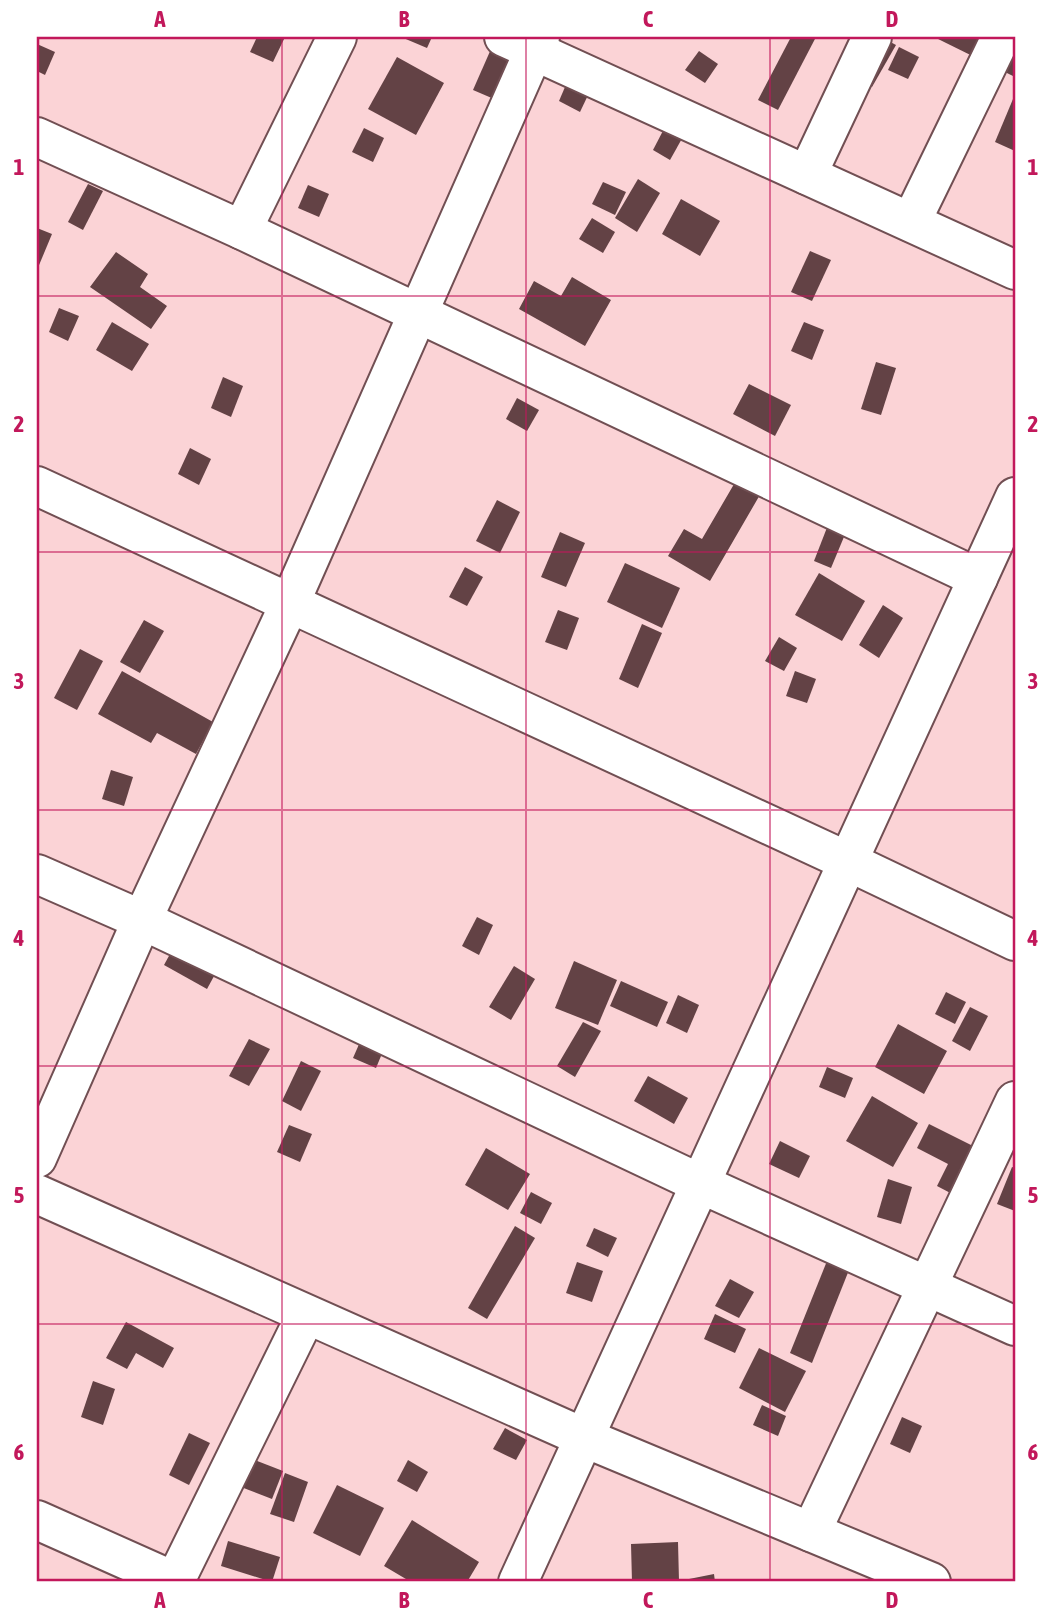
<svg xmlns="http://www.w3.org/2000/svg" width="1052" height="1619" font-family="'Asap Condensed',sans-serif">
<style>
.building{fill:#634245}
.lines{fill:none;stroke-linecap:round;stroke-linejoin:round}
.minor-casing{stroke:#714f53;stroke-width:42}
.minor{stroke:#fff;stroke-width:38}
.grid{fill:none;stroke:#c2185b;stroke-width:2;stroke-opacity:0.55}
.neatline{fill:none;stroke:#c2185b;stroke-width:2.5}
.grid-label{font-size:23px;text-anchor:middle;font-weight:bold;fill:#c2185b}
</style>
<rect width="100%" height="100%" fill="#fbd3d6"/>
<!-- building -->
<g class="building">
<path d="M 257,37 L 285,37 L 273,62 L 250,52 Z"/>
<path d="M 401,37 L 432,37 L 427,48 Z"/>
<path d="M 791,37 L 816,37 L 778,110 L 758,100 Z"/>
<path d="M 881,37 L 896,45 L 872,87 L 853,75 Z"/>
<path d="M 934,37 L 1015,37 L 1015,77 Z"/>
<path d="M 37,44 L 55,52 L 45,75 L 37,71 Z"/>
<path d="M 899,47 L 919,57 L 908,79 L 888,70 Z"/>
<path d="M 491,49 L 512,58 L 494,99 L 473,90 Z"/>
<path d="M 699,51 L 718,64 L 705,83 L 685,70 Z"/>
<path d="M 397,57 L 444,83 L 416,135 L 368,109 Z"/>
<path d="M 568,80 L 590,91 L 580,112 L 559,101 Z"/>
<path d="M 1013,99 L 1015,100 L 1015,151 L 995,142 Z"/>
<path d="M 666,125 L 684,135 L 670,160 L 653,150 Z"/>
<path d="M 364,128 L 384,138 L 373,162 L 352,152 Z"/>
<path d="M 638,179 L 660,193 L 637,232 L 615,218 Z"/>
<path d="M 603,182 L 626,192 L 615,215 L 592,204 Z"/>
<path d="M 88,184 L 103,191 L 83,230 L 68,222 Z"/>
<path d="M 308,185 L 329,194 L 319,217 L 298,208 Z"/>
<path d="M 681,199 L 720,221 L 700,256 L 662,234 Z"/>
<path d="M 592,218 L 615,232 L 603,253 L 579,239 Z"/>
<path d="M 37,228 L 52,234 L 37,270 Z"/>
<path d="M 810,251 L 831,260 L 812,301 L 791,292 Z"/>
<path d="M 116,252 L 148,274 L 140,287 L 167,306 L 151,329 L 90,287 Z"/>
<path d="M 572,277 L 611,300 L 585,346 L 519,309 L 534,281 L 561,296 Z"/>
<path d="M 59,308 L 79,316 L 68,341 L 49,332 Z"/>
<path d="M 112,322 L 149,344 L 132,371 L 96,350 Z"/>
<path d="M 804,322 L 824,330 L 812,360 L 791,351 Z"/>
<path d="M 876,362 L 896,368 L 881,415 L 861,409 Z"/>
<path d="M 223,377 L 243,386 L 231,417 L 211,408 Z"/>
<path d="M 749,384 L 791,405 L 775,436 L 733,414 Z"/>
<path d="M 517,398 L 539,410 L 527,431 L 506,419 Z"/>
<path d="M 190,448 L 211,459 L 199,485 L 178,474 Z"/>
<path d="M 737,479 L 761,493 L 710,581 L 668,556 L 684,529 L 702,539 Z"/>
<path d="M 497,500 L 520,512 L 500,553 L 476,541 Z"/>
<path d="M 828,525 L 846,532 L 831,568 L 814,561 Z"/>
<path d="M 560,532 L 585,543 L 566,587 L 541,577 Z"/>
<path d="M 625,563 L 680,588 L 662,628 L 607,602 Z"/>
<path d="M 465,567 L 483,577 L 467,606 L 449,597 Z"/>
<path d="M 819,573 L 865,601 L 842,641 L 795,615 Z"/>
<path d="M 883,605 L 903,618 L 879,658 L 859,645 Z"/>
<path d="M 558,610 L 579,618 L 567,650 L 545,642 Z"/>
<path d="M 144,620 L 164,631 L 140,673 L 120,662 Z"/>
<path d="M 642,624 L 662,633 L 638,688 L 619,679 Z"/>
<path d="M 779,637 L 797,648 L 784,671 L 765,661 Z"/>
<path d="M 80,649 L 103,661 L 77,710 L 54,698 Z"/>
<path d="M 122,671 L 213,722 L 196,754 L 157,733 L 151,743 L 98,714 Z"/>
<path d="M 795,671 L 816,679 L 807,703 L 786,696 Z"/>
<path d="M 111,770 L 133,777 L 124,806 L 102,799 Z"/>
<path d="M 477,917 L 493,925 L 479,955 L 462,946 Z"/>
<path d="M 176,943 L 219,967 L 207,989 L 164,965 Z"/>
<path d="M 574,961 L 617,980 L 598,1025 L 555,1008 Z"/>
<path d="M 514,966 L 535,979 L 511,1020 L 489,1007 Z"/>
<path d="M 621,981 L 668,1002 L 657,1027 L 610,1006 Z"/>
<path d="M 946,992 L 966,1002 L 955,1024 L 935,1014 Z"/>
<path d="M 678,995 L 699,1005 L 687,1033 L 666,1023 Z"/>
<path d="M 970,1007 L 988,1016 L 970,1051 L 952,1041 Z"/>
<path d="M 583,1022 L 601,1031 L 575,1077 L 557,1066 Z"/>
<path d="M 898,1024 L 947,1051 L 924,1094 L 875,1067 Z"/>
<path d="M 363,1035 L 386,1044 L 376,1068 L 353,1058 Z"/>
<path d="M 249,1039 L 270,1049 L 249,1086 L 229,1076 Z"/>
<path d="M 301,1061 L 321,1071 L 301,1111 L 282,1101 Z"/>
<path d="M 827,1067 L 853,1078 L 845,1098 L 819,1087 Z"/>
<path d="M 648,1076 L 688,1098 L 674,1124 L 634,1101 Z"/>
<path d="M 872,1096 L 918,1123 L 893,1167 L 846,1141 Z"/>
<path d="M 929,1124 L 981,1150 L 958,1197 L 937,1186 L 948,1164 L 917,1148 Z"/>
<path d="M 289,1125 L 312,1134 L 300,1162 L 277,1152 Z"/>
<path d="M 780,1141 L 810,1156 L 799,1178 L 769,1164 Z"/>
<path d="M 486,1148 L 530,1174 L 508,1210 L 465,1185 Z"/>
<path d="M 1012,1167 L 1015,1168 L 1015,1211 L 997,1204 Z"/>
<path d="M 888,1179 L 912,1187 L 901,1224 L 877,1217 Z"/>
<path d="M 531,1192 L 552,1203 L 541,1224 L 520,1213 Z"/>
<path d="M 515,1226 L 535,1238 L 487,1319 L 468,1308 Z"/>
<path d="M 594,1228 L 617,1238 L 608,1257 L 586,1246 Z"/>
<path d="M 827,1261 L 849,1270 L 812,1363 L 790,1353 Z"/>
<path d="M 577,1262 L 603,1271 L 592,1302 L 566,1293 Z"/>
<path d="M 730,1279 L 754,1292 L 739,1318 L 715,1306 Z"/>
<path d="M 715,1314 L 746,1329 L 735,1353 L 704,1339 Z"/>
<path d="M 126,1322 L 174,1348 L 163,1368 L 136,1353 L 127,1369 L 106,1358 Z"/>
<path d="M 759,1348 L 806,1371 L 785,1412 L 739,1388 Z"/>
<path d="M 93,1381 L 115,1389 L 103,1425 L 81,1417 Z"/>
<path d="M 762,1405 L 786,1416 L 778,1436 L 753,1425 Z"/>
<path d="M 902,1417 L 922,1426 L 910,1453 L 890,1444 Z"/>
<path d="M 505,1428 L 527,1440 L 516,1460 L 493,1449 Z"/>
<path d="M 189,1433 L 210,1443 L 189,1485 L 169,1475 Z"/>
<path d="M 239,1454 L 283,1471 L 272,1499 L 228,1482 Z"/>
<path d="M 408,1460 L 428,1472 L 417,1492 L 397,1481 Z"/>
<path d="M 285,1473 L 308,1482 L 294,1522 L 270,1514 Z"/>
<path d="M 337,1485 L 384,1508 L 360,1556 L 313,1533 Z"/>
<path d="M 412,1520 L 479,1562 L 467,1582 L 411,1582 L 384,1566 Z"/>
<path d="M 228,1541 L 280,1557 L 272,1582 L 221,1566 Z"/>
<path d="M 678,1542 L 679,1581 L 714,1574 L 715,1582 L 632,1582 L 631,1544 Z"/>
</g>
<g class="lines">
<!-- minor casing -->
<g class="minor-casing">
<g id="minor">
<path d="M 504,37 L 1015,270"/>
<path d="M 37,137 L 242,230 L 978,578"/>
<path d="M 807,175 L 872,37"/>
<path d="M 911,222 L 1001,37"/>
<path d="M 242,230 L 337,37"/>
<path d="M 37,486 L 847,861 L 1015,941"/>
<path d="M 37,874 L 142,920 L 701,1184 L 1015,1326"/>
<path d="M 37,1158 L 142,920 L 290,603 L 540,37"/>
<path d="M 37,1194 L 585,1438 L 931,1582"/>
<path d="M 37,1520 L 176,1582"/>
<path d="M 811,1532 L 1015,1101"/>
<path d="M 175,1581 L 306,1315"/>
<path d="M 518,1582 L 1015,497"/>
</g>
</g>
<!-- minor -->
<use href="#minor" class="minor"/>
</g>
<!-- grid -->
<path class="grid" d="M 282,37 L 282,1582M 526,37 L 526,1582M 770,37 L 770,1582M 37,296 L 1015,296M 37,552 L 1015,552M 37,810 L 1015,810M 37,1066 L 1015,1066M 37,1324 L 1015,1324"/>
<!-- border -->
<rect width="1052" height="1619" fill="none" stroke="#ffffff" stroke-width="77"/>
<rect x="38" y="38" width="976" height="1542" class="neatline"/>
<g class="grid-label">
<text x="160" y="27">A</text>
<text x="404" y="27">B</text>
<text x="648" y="27">C</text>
<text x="892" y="27">D</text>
<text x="19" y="175">1</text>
<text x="1033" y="175">1</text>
<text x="19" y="432">2</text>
<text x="1033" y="432">2</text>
<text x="19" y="689">3</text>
<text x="1033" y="689">3</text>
<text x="19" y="946">4</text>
<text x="1033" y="946">4</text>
<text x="19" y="1203">5</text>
<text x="1033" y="1203">5</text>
<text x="19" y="1460">6</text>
<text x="1033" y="1460">6</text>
<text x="160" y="1608">A</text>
<text x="404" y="1608">B</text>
<text x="648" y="1608">C</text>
<text x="892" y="1608">D</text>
</g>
</svg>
